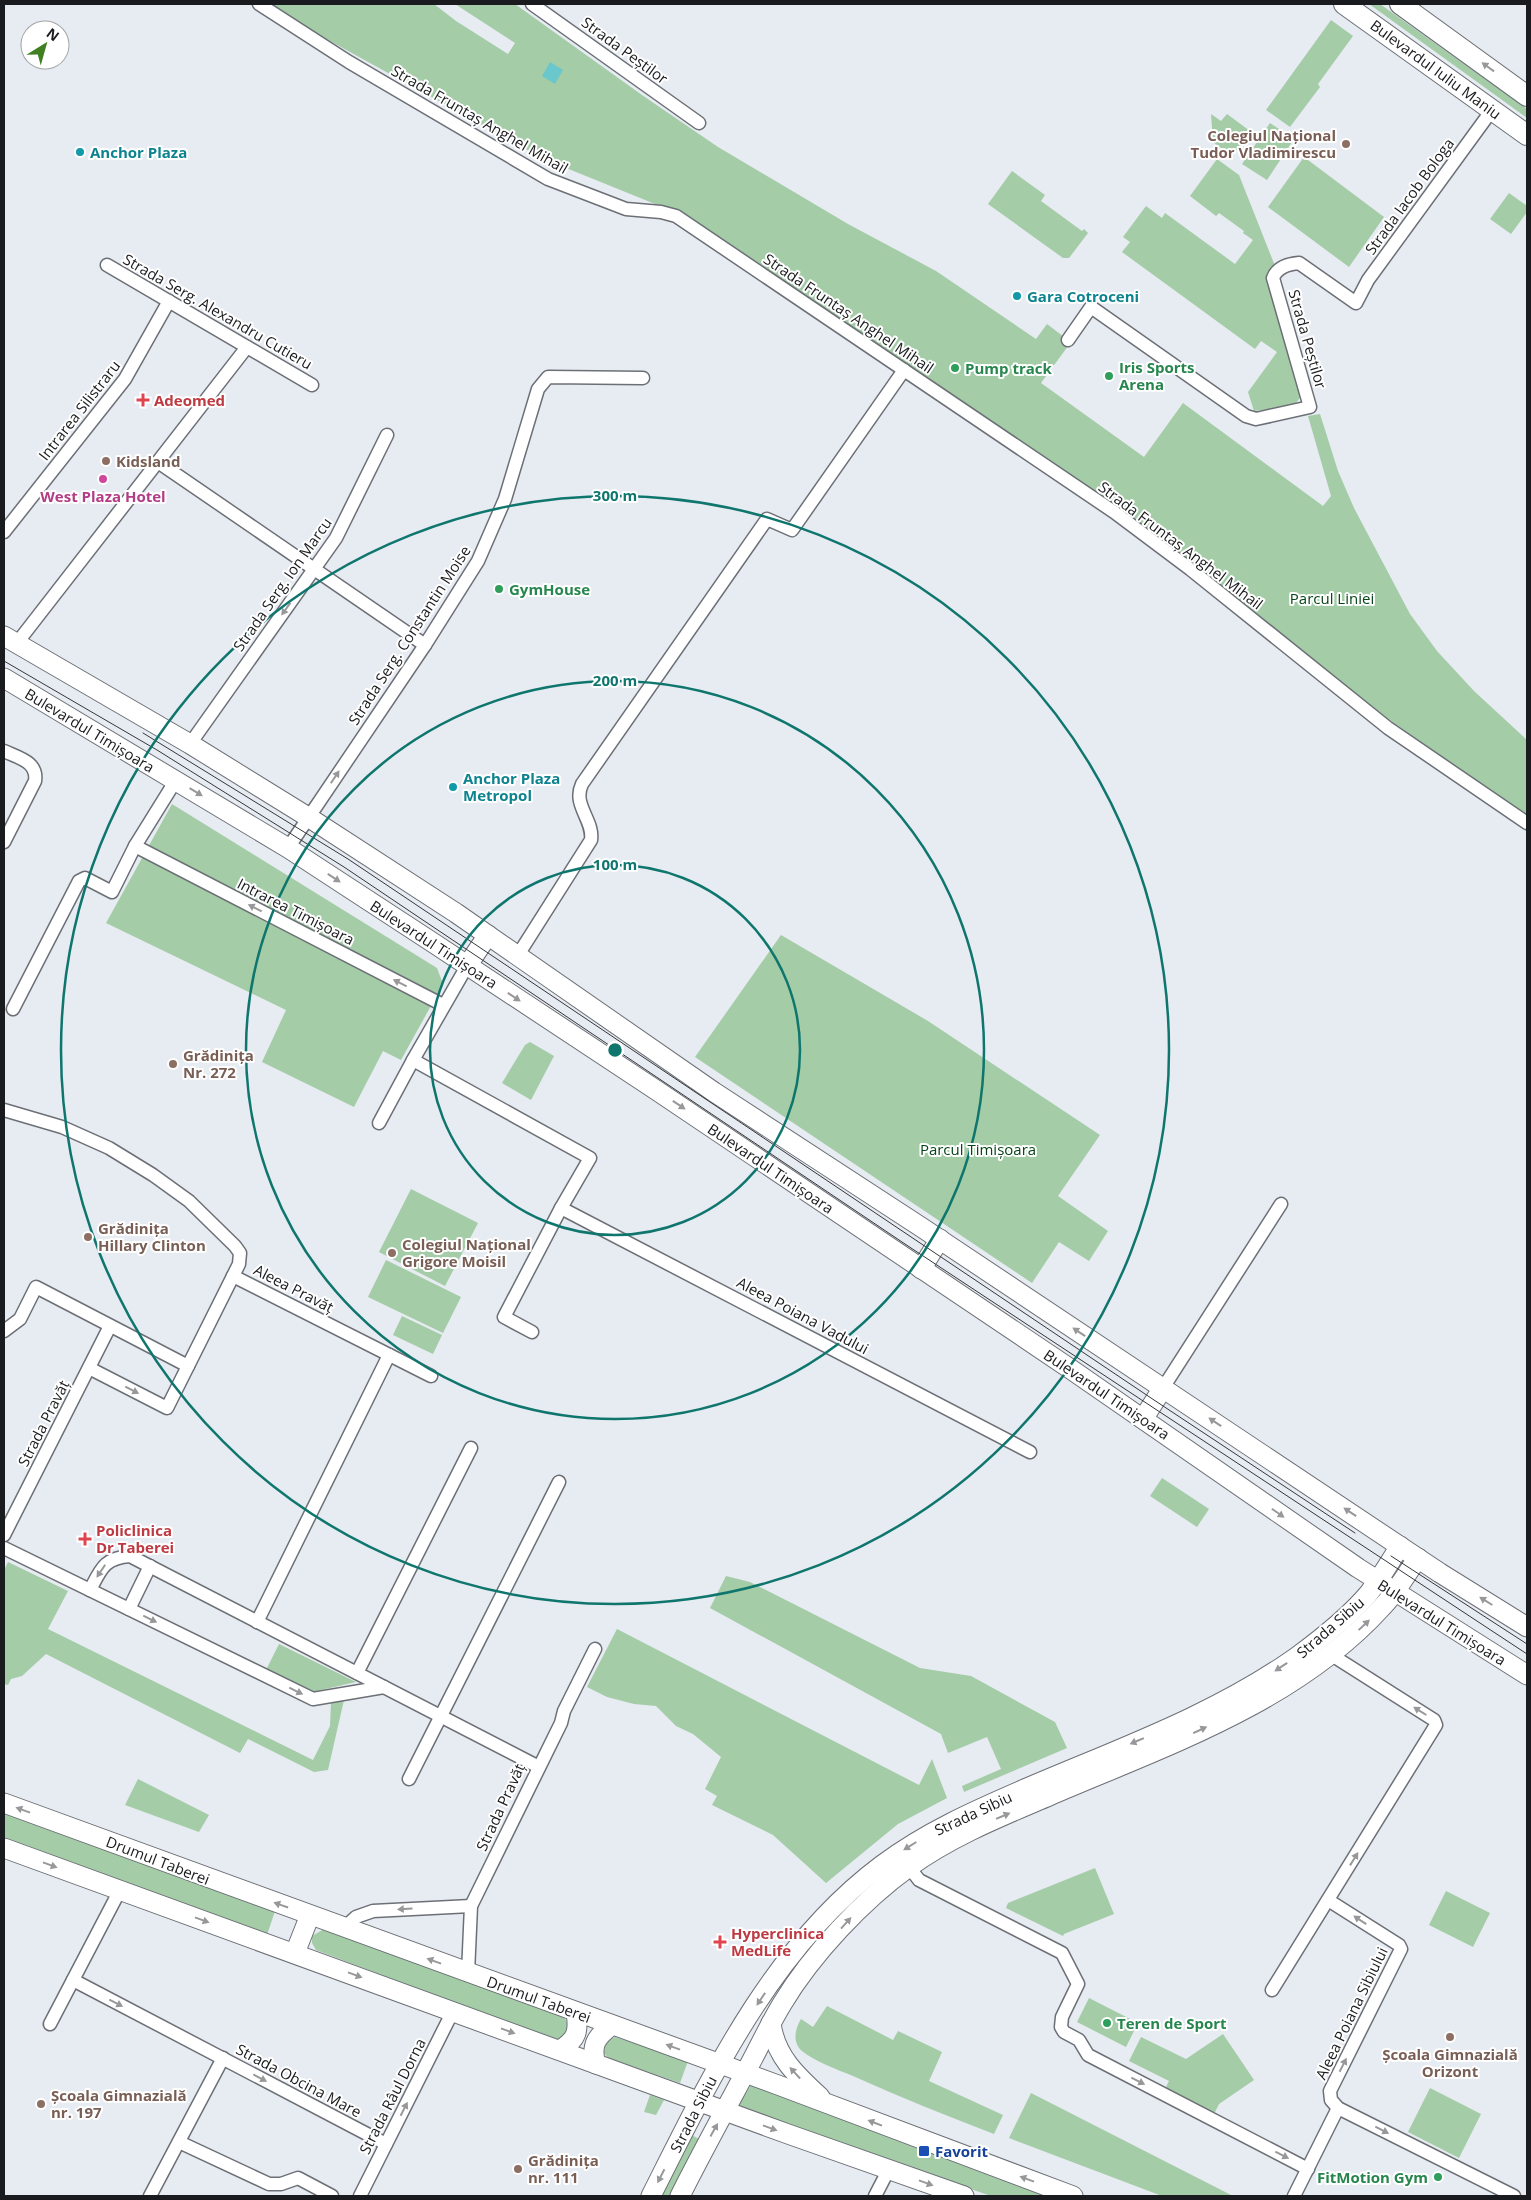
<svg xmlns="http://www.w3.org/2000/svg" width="1531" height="2200" font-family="'Open Sans',sans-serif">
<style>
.green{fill:#a4cca7}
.water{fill:#6ac7cb}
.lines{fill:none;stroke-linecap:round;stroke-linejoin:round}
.street-casing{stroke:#6c7076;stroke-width:15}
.secondary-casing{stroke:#6c7076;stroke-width:21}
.primary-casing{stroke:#6c7076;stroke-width:22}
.street{stroke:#fff;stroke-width:12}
.secondary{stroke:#fff;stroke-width:19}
.primary{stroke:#fff;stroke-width:20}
.tram{stroke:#35373a;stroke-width:1}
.oneway{fill:#98989a}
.ring{fill:none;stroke:#0f766e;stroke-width:2.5}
.education-dot{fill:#8d6e63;stroke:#fff;stroke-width:2}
.culture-dot{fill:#0f9aa8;stroke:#fff;stroke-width:2}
.leisure-dot{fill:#2e9e5b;stroke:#fff;stroke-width:2}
.health-dot{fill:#e0444e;stroke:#fff;stroke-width:2}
.hotel-dot{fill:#d1479c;stroke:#fff;stroke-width:2}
.transit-dot{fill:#1a4fb4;stroke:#fff;stroke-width:2}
.labels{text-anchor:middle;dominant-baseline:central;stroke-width:4;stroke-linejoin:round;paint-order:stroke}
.street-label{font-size:15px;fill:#1a1b1e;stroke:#fff}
.education-label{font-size:15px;font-weight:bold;fill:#785e54;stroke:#fff;text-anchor:start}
.culture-label{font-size:15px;font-weight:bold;fill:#0d838f;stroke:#fff;text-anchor:start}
.leisure-label{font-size:15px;font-weight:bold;fill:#27864d;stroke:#fff;text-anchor:start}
.health-label{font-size:15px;font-weight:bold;fill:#be3a42;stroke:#fff;text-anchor:start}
.hotel-label{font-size:15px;font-weight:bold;fill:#b23c85;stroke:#fff}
.park-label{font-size:15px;fill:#064417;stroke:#fff}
.transit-label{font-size:15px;font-weight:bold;fill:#164399;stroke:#fff;text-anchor:start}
.centre{fill:#0f766e;stroke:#fff;stroke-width:2.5}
.ring-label{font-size:15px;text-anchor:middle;font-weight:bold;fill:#0f766e;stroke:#fff;stroke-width:4;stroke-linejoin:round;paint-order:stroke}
</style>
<rect width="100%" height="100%" fill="#e7ebf2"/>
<!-- green -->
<g class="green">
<path d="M 263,4 L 434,4 L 456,21 L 508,54 L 515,43 L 455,4 L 515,4 L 642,95 L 718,147 L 848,224 L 936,271 L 1036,339 L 1047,324 L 1068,340 L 1071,342 L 1041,383 L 1144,457 L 1183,403 L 1323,506 L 1331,496 L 1308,416 L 1320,414 L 1338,471 L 1354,508 L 1410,614 L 1437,651 L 1474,691 L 1527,740 L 1527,816 L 1387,718 L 1325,672 L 1116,507 L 687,217 L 544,159 Z"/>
<path d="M 1369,4 L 1380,4 L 1527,109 L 1527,118 Z"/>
<path d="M 1331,20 L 1353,36 L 1318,84 L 1320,87 L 1290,127 L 1266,110 Z"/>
<path d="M 1211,114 L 1221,121 L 1227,114 L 1250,131 L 1232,156 L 1213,142 Z"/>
<path d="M 1270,123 L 1294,139 L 1267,180 L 1242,164 Z"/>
<path d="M 1304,157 L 1384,217 L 1349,267 L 1268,207 Z"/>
<path d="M 1217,159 L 1239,175 L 1275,266 L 1304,392 L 1294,406 L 1254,411 L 1248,392 L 1277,352 L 1261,341 L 1255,349 L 1122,252 L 1130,242 L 1123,237 L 1146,206 L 1162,218 L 1165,213 L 1235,264 L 1253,240 L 1243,233 L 1244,231 L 1219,213 L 1216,216 L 1190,196 Z"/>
<path d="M 1012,171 L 1045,195 L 1041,201 L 1082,231 L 1084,229 L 1088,233 L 1069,258 L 1063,258 L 988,204 Z"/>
<path d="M 1509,193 L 1527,206 L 1527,212 L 1511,234 L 1490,219 Z"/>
<path d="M 172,804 L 437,968 L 443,984 L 401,1060 L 383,1051 L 354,1107 L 262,1062 L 286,1010 L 106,923 Z"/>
<path d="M 781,935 L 928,1021 L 1100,1135 L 1058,1196 L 1108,1231 L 1089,1261 L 1059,1242 L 1032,1283 L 695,1057 Z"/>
<path d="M 530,1042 L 554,1056 L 531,1100 L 502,1083 L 525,1045 Z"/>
<path d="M 411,1189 L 478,1223 L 445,1286 L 379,1252 Z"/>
<path d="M 386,1260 L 461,1297 L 443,1333 L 368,1297 Z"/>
<path d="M 402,1316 L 442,1335 L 433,1354 L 393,1335 Z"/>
<path d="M 1162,1478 L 1209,1509 L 1197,1527 L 1150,1496 Z"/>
<path d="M 8,1562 L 68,1591 L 48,1629 L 313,1760 L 330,1726 L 331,1702 L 344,1700 L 328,1770 L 314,1772 L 248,1739 L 240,1753 L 46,1654 L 22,1676 L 11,1679 L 8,1685 L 4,1684 L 4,1570 Z"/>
<path d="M 726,1576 L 750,1582 L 920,1668 L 971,1676 L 1055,1722 L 1067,1748 L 964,1792 L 962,1786 L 1001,1769 L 987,1737 L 948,1753 L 941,1734 L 710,1608 Z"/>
<path d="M 617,1629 L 919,1785 L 932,1759 L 947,1798 L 898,1824 L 826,1883 L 773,1835 L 712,1805 L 717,1796 L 705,1789 L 721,1757 L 693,1734 L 676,1726 L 656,1706 L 634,1704 L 607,1697 L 587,1687 Z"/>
<path d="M 279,1644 L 356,1682 L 308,1693 L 265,1672 Z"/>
<path d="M 138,1779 L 209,1815 L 199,1832 L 125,1805 Z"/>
<path d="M 4,1811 L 275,1911 L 267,1935 L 4,1837 Z"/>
<path d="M 1095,1868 L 1114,1914 L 1064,1934 L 1063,1936 L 1006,1908 L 1008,1903 Z"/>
<path d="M 1446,1891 L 1490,1913 L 1473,1947 L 1429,1925 Z"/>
<path d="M 324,1929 L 563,2016 C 570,2025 569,2030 563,2038 L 553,2040 L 316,1950 L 312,1943 L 312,1936 Z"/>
<path d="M 1089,1998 L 1138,2023 L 1126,2047 L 1077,2022 Z"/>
<path d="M 827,2006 L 893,2040 L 898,2031 L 942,2052 L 929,2081 L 1003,2115 L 994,2134 C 947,2116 900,2097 853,2076 C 838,2070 814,2061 802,2051 C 792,2042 795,2029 801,2019 L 813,2027 Z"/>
<path d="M 1223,2034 L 1254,2080 L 1219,2104 L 1214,2114 L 1165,2089 L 1169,2081 L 1129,2061 L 1141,2037 L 1186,2059 Z"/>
<path d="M 615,2037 L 688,2061 L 680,2083 L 608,2058 L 603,2052 C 605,2044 607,2040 615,2037 Z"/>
<path d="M 751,2085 L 1053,2196 L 991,2196 L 737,2108 Z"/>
<path d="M 1430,2088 L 1481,2114 L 1459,2158 L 1408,2132 Z"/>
<path d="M 1031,2093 L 1233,2196 L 1162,2196 L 1009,2138 Z"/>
<path d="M 650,2095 L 664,2100 L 656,2115 L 644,2112 Z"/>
<path d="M 690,2134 L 699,2139 L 670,2196 L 658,2196 Z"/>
</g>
<!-- water -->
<path class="water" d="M 550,62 L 563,70 L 555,84 L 542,76 Z"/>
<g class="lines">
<!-- street casing -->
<g class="street-casing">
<g id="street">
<path d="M 259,4 L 349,62 L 548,179 L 626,209 L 661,212 L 676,216 L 1114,512 L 1190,569 L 1388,728 L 1527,823"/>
<path d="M 532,4 L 699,123"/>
<path d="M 107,265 L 312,385"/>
<path d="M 1068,340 L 1091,307 L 1246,416 L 1256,419 L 1310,407 L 1273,278 C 1277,267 1288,264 1299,263 L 1356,303 L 1368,280 L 1492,110"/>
<path d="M 158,462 L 425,645"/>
<path d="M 4,532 L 125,379 L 169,301"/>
<path d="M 17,643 L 247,347"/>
<path d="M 190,744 L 336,538 L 387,435"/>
<path d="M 4,751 C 19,758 38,762 35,781 L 4,842"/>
<path d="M 135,846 L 443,1005"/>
<path d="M 288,848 L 425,645 L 478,561 L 505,499 L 538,389 L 548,377 L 643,378"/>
<path d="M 518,955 L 591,840 C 594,820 572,805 582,784 L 767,519 L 792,530 L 904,370"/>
<path d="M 467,966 L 413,1060 L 590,1158 L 561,1208 L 1030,1452"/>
<path d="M 13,1009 L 79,881 L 85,878 L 112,892 L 135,846 L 176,780"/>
<path d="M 4,1110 L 62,1127 L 109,1148 L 153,1175 L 189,1201 L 235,1246 L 240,1253 L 239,1264 L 167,1408 L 89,1368"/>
<path d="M 379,1123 L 413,1060"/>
<path d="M 233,1276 L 431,1376"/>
<path d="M 4,1331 L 20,1319 L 36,1287 L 188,1366"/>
<path d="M 532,1332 L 504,1317 L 561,1208"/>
<path d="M 1163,1388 L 1281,1204"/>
<path d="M 4,1535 L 110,1326"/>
<path d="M 4,1548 L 313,1699 L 384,1687"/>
<path d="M 90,1590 C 101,1569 104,1558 130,1556 L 539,1767"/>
<path d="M 129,1609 L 150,1566"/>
<path d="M 257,1622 L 389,1355"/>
<path d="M 357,1673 L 471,1448"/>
<path d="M 409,1779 L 559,1482"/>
<path d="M 909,1867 L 919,1880 L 1062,1953 L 1078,1984 L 1062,2017 L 1061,2027 L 1064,2032 L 1079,2040 L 1088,2055 L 1308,2169"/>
<path d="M 1328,1900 L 1399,1945 L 1401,1949 L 1330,2091 L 1331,2100 L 1338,2108 L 1514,2196"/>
<path d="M 344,1928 L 356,1917 L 373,1911 L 471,1906"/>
<path d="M 468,1973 L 471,1906 L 561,1723 L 564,1711 L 595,1649"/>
<path d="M 73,1980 L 386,2144"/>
<path d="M 1272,1990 L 1436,1725 L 1434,1720 L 1330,1654"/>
<path d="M 50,2024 L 120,1890"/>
<path d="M 179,2142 L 269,2184 L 281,2184 L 298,2178 L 332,2196"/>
<path d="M 150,2196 L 223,2058"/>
<path d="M 360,2196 L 453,2011"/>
<path d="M 875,2196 L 889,2169"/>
<path d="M 1294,2196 L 1338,2108"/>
</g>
</g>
<!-- secondary casing -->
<g class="secondary-casing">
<g id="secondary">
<path d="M 4,636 L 190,744 L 308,817 L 456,913 L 714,1092 L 921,1227 L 1440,1573 L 1527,1627"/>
<path d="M 4,678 L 288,848 L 435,944 L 656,1090 L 1072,1370 L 1358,1568 L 1527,1675"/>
<path d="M 467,966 L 488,935"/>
<path d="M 921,1269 L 940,1239"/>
<path d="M 1143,1419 L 1163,1388"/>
<path d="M 4,1803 L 778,2085 L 1073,2196"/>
<path d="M 4,1848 L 788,2134 L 964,2196"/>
<path d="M 295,1953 L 310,1915"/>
<path d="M 771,2023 C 775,2056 797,2076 820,2097"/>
<path d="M 560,2050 C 577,2039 579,2032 576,2012"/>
<path d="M 596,2064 C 590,2045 597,2036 612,2025"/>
<path d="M 651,2196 C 711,2077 772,1947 882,1865 C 926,1832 976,1810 1027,1788 C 1118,1749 1214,1715 1295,1658 C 1321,1639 1348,1618 1369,1593 C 1380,1579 1390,1562 1400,1546"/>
<path d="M 680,2196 C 700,2156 722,2116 744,2075 C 757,2052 768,2027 782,2004 C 812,1954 863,1900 909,1867 C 952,1836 1000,1817 1049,1796 C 1165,1746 1295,1703 1382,1607 C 1396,1593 1406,1574 1418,1558"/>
</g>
</g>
<!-- primary casing -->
<g class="primary-casing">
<g id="primary">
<path d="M 1344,4 L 1527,135"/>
<path d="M 1400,4 L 1527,96"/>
</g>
</g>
<!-- street -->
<use href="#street" class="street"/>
<!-- secondary -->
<use href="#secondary" class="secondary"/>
<!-- primary -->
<use href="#primary" class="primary"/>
<!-- tram -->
<g class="tram">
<path d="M 4,661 L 157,750 L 344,867 L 908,1246 L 1527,1654"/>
<path d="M 143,733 L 348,859 L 1154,1400 L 1355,1533"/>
<path d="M 1391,1556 L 1527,1644"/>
</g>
</g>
<!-- one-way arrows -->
<defs><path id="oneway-solid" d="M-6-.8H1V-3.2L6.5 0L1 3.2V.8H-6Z" transform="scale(1.25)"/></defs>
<g class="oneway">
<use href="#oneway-solid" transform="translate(1488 67) rotate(-144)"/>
<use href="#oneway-solid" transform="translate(286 609) rotate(126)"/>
<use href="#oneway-solid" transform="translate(335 777) rotate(-56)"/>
<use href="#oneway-solid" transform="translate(196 792) rotate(31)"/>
<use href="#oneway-solid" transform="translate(334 878) rotate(33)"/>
<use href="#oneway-solid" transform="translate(255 908) rotate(-153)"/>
<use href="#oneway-solid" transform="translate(400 983) rotate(-153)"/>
<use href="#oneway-solid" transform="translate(514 997) rotate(33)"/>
<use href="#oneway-solid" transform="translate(679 1105) rotate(34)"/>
<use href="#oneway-solid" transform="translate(1079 1332) rotate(-146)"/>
<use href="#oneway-solid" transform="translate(132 1390) rotate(27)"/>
<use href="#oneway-solid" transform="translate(1215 1422) rotate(-146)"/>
<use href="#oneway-solid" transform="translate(1350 1512) rotate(-146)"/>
<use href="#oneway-solid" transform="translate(1278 1513) rotate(35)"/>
<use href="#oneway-solid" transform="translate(101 1571) rotate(124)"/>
<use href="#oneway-solid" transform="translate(1486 1601) rotate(-148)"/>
<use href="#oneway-solid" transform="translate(150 1619) rotate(26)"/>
<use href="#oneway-solid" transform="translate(1364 1625) rotate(-43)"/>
<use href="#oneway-solid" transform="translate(1281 1667) rotate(146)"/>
<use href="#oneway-solid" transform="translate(296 1691) rotate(26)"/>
<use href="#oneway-solid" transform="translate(1420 1711) rotate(-148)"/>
<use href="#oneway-solid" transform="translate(1200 1730) rotate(-25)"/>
<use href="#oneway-solid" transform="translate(1137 1741) rotate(157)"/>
<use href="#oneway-solid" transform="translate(23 1810) rotate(-160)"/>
<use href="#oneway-solid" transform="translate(1003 1816) rotate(-23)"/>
<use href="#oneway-solid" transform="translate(910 1846) rotate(148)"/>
<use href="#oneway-solid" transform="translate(1354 1859) rotate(-58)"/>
<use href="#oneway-solid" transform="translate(50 1865) rotate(20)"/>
<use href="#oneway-solid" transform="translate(281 1905) rotate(-161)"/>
<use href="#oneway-solid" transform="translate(405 1909) rotate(177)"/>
<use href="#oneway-solid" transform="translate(202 1920) rotate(20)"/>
<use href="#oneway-solid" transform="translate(1360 1920) rotate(-147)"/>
<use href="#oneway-solid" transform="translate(846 1923) rotate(-48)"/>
<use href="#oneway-solid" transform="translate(434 1961) rotate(-160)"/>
<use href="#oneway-solid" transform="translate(355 1975) rotate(20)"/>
<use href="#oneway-solid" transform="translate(761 1999) rotate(124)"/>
<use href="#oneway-solid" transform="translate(116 2003) rotate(27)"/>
<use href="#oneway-solid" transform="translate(508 2031) rotate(20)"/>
<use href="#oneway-solid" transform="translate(673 2047) rotate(-160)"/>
<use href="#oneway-solid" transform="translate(1343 2065) rotate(-63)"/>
<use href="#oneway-solid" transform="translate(795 2073) rotate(-133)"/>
<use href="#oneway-solid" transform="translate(260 2078) rotate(28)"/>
<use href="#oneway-solid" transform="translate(1138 2081) rotate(27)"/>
<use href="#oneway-solid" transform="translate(404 2109) rotate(-63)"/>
<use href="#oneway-solid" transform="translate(875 2123) rotate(-159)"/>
<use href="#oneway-solid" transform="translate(770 2128) rotate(20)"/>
<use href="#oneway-solid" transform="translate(714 2130) rotate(-61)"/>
<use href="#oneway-solid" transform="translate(1382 2130) rotate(27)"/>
<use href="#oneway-solid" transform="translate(1282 2155) rotate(27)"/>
<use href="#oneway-solid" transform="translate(661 2176) rotate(117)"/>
<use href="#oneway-solid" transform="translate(1027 2179) rotate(-160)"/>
<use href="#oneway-solid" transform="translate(926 2183) rotate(20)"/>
</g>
<!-- distance rings -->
<g class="ring">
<circle cx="615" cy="1050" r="185"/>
<circle cx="615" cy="1050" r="369"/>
<circle cx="615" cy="1050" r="554"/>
</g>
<!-- markers -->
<g class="education-dot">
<circle cx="1346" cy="144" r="5"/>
<circle cx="106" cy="461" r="5"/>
<circle cx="173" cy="1064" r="5"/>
<circle cx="88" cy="1237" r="5"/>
<circle cx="392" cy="1253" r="5"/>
<circle cx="1450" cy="2037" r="5"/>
<circle cx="41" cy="2104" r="5"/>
<circle cx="518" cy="2169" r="5"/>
</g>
<g class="culture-dot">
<circle cx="80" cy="152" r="5"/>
<circle cx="1017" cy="296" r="5"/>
<circle cx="453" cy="787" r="5"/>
</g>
<g class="leisure-dot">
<circle cx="955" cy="368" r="5"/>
<circle cx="1109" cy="376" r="5"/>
<circle cx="499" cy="589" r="5"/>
<circle cx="1107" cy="2023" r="5"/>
<circle cx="1438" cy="2177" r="5"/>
</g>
<g class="health-dot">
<path d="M140.5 392.5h5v5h5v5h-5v5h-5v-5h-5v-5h5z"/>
<path d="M82.5 1531.5h5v5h5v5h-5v5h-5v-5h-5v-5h5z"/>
<path d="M717.5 1934.5h5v5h5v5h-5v5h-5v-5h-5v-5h5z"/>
</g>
<circle class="hotel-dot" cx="103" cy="479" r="5"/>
<rect class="transit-dot" x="918" y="2145" width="12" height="12" rx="2.5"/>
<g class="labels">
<!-- street labels -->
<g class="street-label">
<text transform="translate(625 50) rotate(36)">Strada Peștilor</text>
<text transform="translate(1436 69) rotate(36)">Bulevardul Iuliu Maniu</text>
<text transform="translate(480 119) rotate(30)">Strada Fruntaș Anghel Mihail</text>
<text transform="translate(1409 196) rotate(-54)">Strada Iacob Bologa</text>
<text transform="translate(218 311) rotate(30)">Strada Serg. Alexandru Cutieru</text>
<text transform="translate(849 313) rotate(34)">Strada Fruntaș Anghel Mihail</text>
<text transform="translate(1308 339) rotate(74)">Strada Peștilor</text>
<text transform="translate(79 410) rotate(-52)">Intrarea Silistraru</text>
<text transform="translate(1181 545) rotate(37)">Strada Fruntaș Anghel Mihail</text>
<text transform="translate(282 584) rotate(-55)">Strada Serg. Ion Marcu</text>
<text transform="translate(409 635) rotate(-57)">Strada Serg. Constantin Moise</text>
<text transform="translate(90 730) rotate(31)">Bulevardul Timișoara</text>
<text transform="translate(296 911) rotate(27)">Intrarea Timișoara</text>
<text transform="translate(434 944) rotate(33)">Bulevardul Timișoara</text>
<text transform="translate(771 1168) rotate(34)">Bulevardul Timișoara</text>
<text transform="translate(294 1288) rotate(27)">Aleea Pravăț</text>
<text transform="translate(803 1315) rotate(28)">Aleea Poiana Vadului</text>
<text transform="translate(1107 1394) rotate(34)">Bulevardul Timișoara</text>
<text transform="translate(43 1423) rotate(-63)">Strada Pravăț</text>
<text transform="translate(1442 1622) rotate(32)">Bulevardul Timișoara</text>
<text transform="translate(1330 1627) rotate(-41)">Strada Sibiu</text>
<text transform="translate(500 1807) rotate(-65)">Strada Pravăț</text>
<text transform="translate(973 1813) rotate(-25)">Strada Sibiu</text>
<text transform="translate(158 1860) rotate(21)">Drumul Taberei</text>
<text transform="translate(539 1999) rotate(20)">Drumul Taberei</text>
<text transform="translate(1351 2013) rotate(-64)">Aleea Poiana Sibiului</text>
<text transform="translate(299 2080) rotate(28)">Strada Obcina Mare</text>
<text transform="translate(392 2096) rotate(-63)">Strada Râul Dorna</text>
<text transform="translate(693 2114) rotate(-63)">Strada Sibiu</text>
</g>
<!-- education labels -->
<g class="education-label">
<text x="1336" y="135" text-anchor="end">Colegiul Național<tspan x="1336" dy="17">Tudor Vladimirescu</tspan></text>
<text x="116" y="461">Kidsland</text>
<text x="183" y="1055">Grădinița<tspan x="183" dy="17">Nr. 272</tspan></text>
<text x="98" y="1228">Grădinița<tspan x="98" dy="17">Hillary Clinton</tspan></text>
<text x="402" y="1244">Colegiul Național<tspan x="402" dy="17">Grigore Moisil</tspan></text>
<text x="1450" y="2054" text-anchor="middle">Școala Gimnazială<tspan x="1450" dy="17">Orizont</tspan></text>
<text x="51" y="2095">Școala Gimnazială<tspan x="51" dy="17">nr. 197</tspan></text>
<text x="528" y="2160">Grădinița<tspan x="528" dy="17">nr. 111</tspan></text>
</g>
<!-- culture labels -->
<g class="culture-label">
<text x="90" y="152">Anchor Plaza</text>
<text x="1027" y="296">Gara Cotroceni</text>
<text x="463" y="778">Anchor Plaza<tspan x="463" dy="17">Metropol</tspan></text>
</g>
<!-- leisure labels -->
<g class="leisure-label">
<text x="1119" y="367">Iris Sports<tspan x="1119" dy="17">Arena</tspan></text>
<text x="965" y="368">Pump track</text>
<text x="509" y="589">GymHouse</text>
<text x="1117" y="2023">Teren de Sport</text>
<text x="1428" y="2177" text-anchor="end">FitMotion Gym</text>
</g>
<!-- health labels -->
<g class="health-label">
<text x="154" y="400">Adeomed</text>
<text x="96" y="1530">Policlinica<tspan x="96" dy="17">Dr Taberei</tspan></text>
<text x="731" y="1933">Hyperclinica<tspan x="731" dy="17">MedLife</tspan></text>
</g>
<!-- hotel labels -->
<g class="hotel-label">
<text x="103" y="496">West Plaza Hotel</text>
</g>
<!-- park labels -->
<g class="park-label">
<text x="1332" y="598">Parcul Liniei</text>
<text x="978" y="1149">Parcul Timișoara</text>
</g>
<!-- transit labels -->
<g class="transit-label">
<text x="935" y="2151">Favorit</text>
</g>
</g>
<circle cx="615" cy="1050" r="8" class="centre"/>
<g class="ring-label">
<text x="615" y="501">300 m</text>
<text x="615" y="686">200 m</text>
<text x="615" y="870">100 m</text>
</g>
<!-- border -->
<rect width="1531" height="2200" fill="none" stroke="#1a1b1e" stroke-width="10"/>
<!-- north arrow -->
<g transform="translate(45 45) rotate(37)"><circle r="24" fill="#ffffff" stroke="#a3a4a5"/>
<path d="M0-4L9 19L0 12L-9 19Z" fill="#3e8022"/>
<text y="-8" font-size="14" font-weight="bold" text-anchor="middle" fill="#1a1b1e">N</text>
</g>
</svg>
